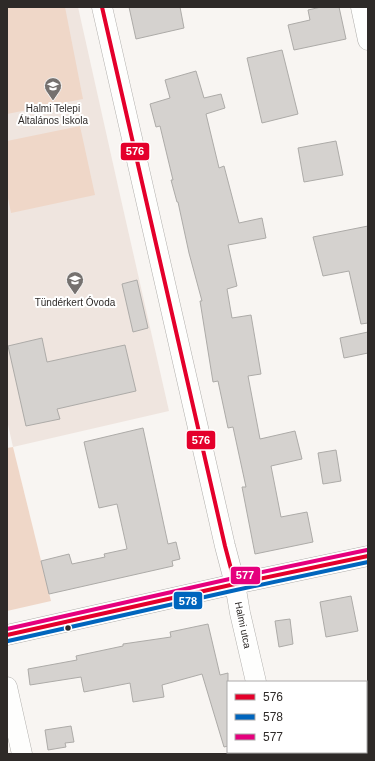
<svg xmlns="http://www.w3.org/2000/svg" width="375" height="761" font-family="Helvetica,sans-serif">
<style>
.built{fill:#efe5df}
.green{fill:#efd7c8}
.building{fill:#d5d2cf;stroke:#adaba8}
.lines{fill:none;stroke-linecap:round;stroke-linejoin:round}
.street-casing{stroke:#b1afac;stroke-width:21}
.street{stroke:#fefefd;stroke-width:20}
.bus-1-casing{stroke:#fff;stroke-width:7}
.bus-2-casing{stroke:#fff;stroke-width:7}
.bus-3-casing{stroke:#fff;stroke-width:7}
.bus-1{stroke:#e4002b;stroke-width:4}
.bus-2{stroke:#0065bd;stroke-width:4}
.bus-3{stroke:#e5007d;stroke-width:4}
.bus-dot{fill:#2e2a28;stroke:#fff;stroke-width:1.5}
.labels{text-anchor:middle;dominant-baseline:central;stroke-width:4;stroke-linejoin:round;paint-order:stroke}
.poi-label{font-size:10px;fill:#2e2a28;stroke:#fff}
.street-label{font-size:10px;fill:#2e2a28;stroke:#fff}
.line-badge{stroke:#fff;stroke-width:1.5}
.badge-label{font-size:11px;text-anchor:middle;font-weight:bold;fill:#fff}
</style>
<rect width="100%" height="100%" fill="#f8f5f2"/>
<!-- built -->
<path class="built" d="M 7,7 L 78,7 L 120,195 L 169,411 L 13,447 L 7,420 Z"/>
<!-- green -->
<g class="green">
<path d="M 7,7 L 65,7 L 83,99 L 7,114 Z"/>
<path d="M 80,126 L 95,195 L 11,213 L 7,193 L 7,141 Z"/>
<path d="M 13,447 L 51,601 L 7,611 L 7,448 Z"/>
</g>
<!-- building -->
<g class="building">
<path d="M 129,7 L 180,7 L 184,28 L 136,39 Z"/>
<path d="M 321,7 L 339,7 L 346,39 L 294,50 L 288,25 L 310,20 L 308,10 Z"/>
<path d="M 282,50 L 298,114 L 262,123 L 247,58 Z"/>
<path d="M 196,71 L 204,98 L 221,94 L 225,108 L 206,114 L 219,168 L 224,166 L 239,223 L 262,218 L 266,238 L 228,245 L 237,286 L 227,289 L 232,318 L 251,315 L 261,374 L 248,376 L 260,439 L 295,431 L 302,459 L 271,466 L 281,517 L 307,512 L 313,542 L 255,554 L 242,487 L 246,487 L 233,427 L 228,428 L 218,381 L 213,382 L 200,301 L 202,301 L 189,253 L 178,202 L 177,202 L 171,180 L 173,180 L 160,126 L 156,127 L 150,104 L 170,98 L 165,80 Z"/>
<path d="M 336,141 L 343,175 L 304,182 L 298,148 Z"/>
<path d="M 368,226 L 368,323 L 361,324 L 349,271 L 323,276 L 313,237 Z"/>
<path d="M 137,280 L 148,328 L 133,332 L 122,284 Z"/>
<path d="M 368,332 L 368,353 L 344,358 L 340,338 Z"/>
<path d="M 42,338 L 47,362 L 125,345 L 136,391 L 57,409 L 60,419 L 26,426 L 8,346 Z"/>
<path d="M 143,428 L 168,544 L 176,542 L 180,559 L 172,561 L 173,566 L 49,594 L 41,561 L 69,554 L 72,564 L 105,557 L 104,554 L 127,549 L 117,504 L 99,508 L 84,442 Z"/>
<path d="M 336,450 L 341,481 L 323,484 L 318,453 Z"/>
<path d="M 351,596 L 358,631 L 326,637 L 320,602 Z"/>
<path d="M 290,619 L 293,644 L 279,647 L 275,621 Z"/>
<path d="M 208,624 L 220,675 L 228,673 L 228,746 L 224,747 L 202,674 L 162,685 L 164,697 L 133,702 L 130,683 L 84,692 L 81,677 L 30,685 L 28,669 L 77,660 L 76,656 L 123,646 L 123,644 L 171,637 L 170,632 Z"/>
<path d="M 71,726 L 74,742 L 65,743 L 66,747 L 48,750 L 45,730 Z"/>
</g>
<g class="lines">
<!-- street casing -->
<g class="street-casing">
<g id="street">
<path d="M 102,7 L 225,546 L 235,584 L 240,613 L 256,682"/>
<path d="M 361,7 L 368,40"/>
<path d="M 7,635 L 235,584 L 368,556"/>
<path d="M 7,687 L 22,754"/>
<path d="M 272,752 L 272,754"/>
</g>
</g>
<!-- street -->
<use href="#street" class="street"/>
<!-- bus-1 casing -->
<g class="bus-1-casing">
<g id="bus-1">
<path d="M 102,7 L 225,546 L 235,584"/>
<path d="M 7,635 L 235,584 L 368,556"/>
</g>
</g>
<!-- bus-2 casing -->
<g class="bus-2-casing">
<path id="bus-2" d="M 8,641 L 236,590 L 368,562"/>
</g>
<!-- bus-3 casing -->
<g class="bus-3-casing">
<path id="bus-3" d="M 7,629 L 234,578 L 367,550"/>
</g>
<!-- bus-1 -->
<use href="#bus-1" class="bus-1"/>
<!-- bus-2 -->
<use href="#bus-2" class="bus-2"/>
<!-- bus-3 -->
<use href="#bus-3" class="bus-3"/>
</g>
<!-- icons -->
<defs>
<g id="school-pin" transform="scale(0.9)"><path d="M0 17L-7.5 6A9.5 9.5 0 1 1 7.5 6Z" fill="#75716f" stroke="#fff"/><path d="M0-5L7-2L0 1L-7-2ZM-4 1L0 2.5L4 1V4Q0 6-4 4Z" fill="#fff"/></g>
</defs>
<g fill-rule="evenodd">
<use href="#school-pin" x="53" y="86"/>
<use href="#school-pin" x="75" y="280"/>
</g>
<!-- markers -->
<circle class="bus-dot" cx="68" cy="628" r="3.5"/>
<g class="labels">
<!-- poi labels -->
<g class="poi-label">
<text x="53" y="108">Halmi Telepi<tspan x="53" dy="12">Általános Iskola</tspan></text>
<text x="75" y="302">Tündérkert Óvoda</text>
</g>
<!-- street labels -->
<g class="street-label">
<text transform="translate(243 625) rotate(78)">Halmi utca</text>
</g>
</g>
<g class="line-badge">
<rect x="120" y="142" width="30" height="19" rx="4" fill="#e4002b"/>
<rect x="186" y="430" width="30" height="20" rx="4" fill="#e4002b"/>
<rect x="230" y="566" width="31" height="19" rx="4" fill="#e5007d"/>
<rect x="173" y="591" width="30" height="19" rx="4" fill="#0065bd"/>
</g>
<g class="badge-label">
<text x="135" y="155">576</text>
<text x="201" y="444">576</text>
<text x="245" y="579">577</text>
<text x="188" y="605">578</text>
</g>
<!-- border -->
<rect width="375" height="761" fill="none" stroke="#2e2a28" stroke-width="16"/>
<!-- legend -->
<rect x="227" y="681" width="140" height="72" fill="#ffffff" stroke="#abaaa9"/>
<rect x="235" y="694" width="20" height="6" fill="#e4002b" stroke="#abaaa9"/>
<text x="263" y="701" font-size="12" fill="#2e2a28">576</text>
<rect x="235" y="714" width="20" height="6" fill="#0065bd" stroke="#abaaa9"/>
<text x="263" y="721" font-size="12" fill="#2e2a28">578</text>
<rect x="235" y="734" width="20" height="6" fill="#e5007d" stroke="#abaaa9"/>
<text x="263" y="741" font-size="12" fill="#2e2a28">577</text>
</svg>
